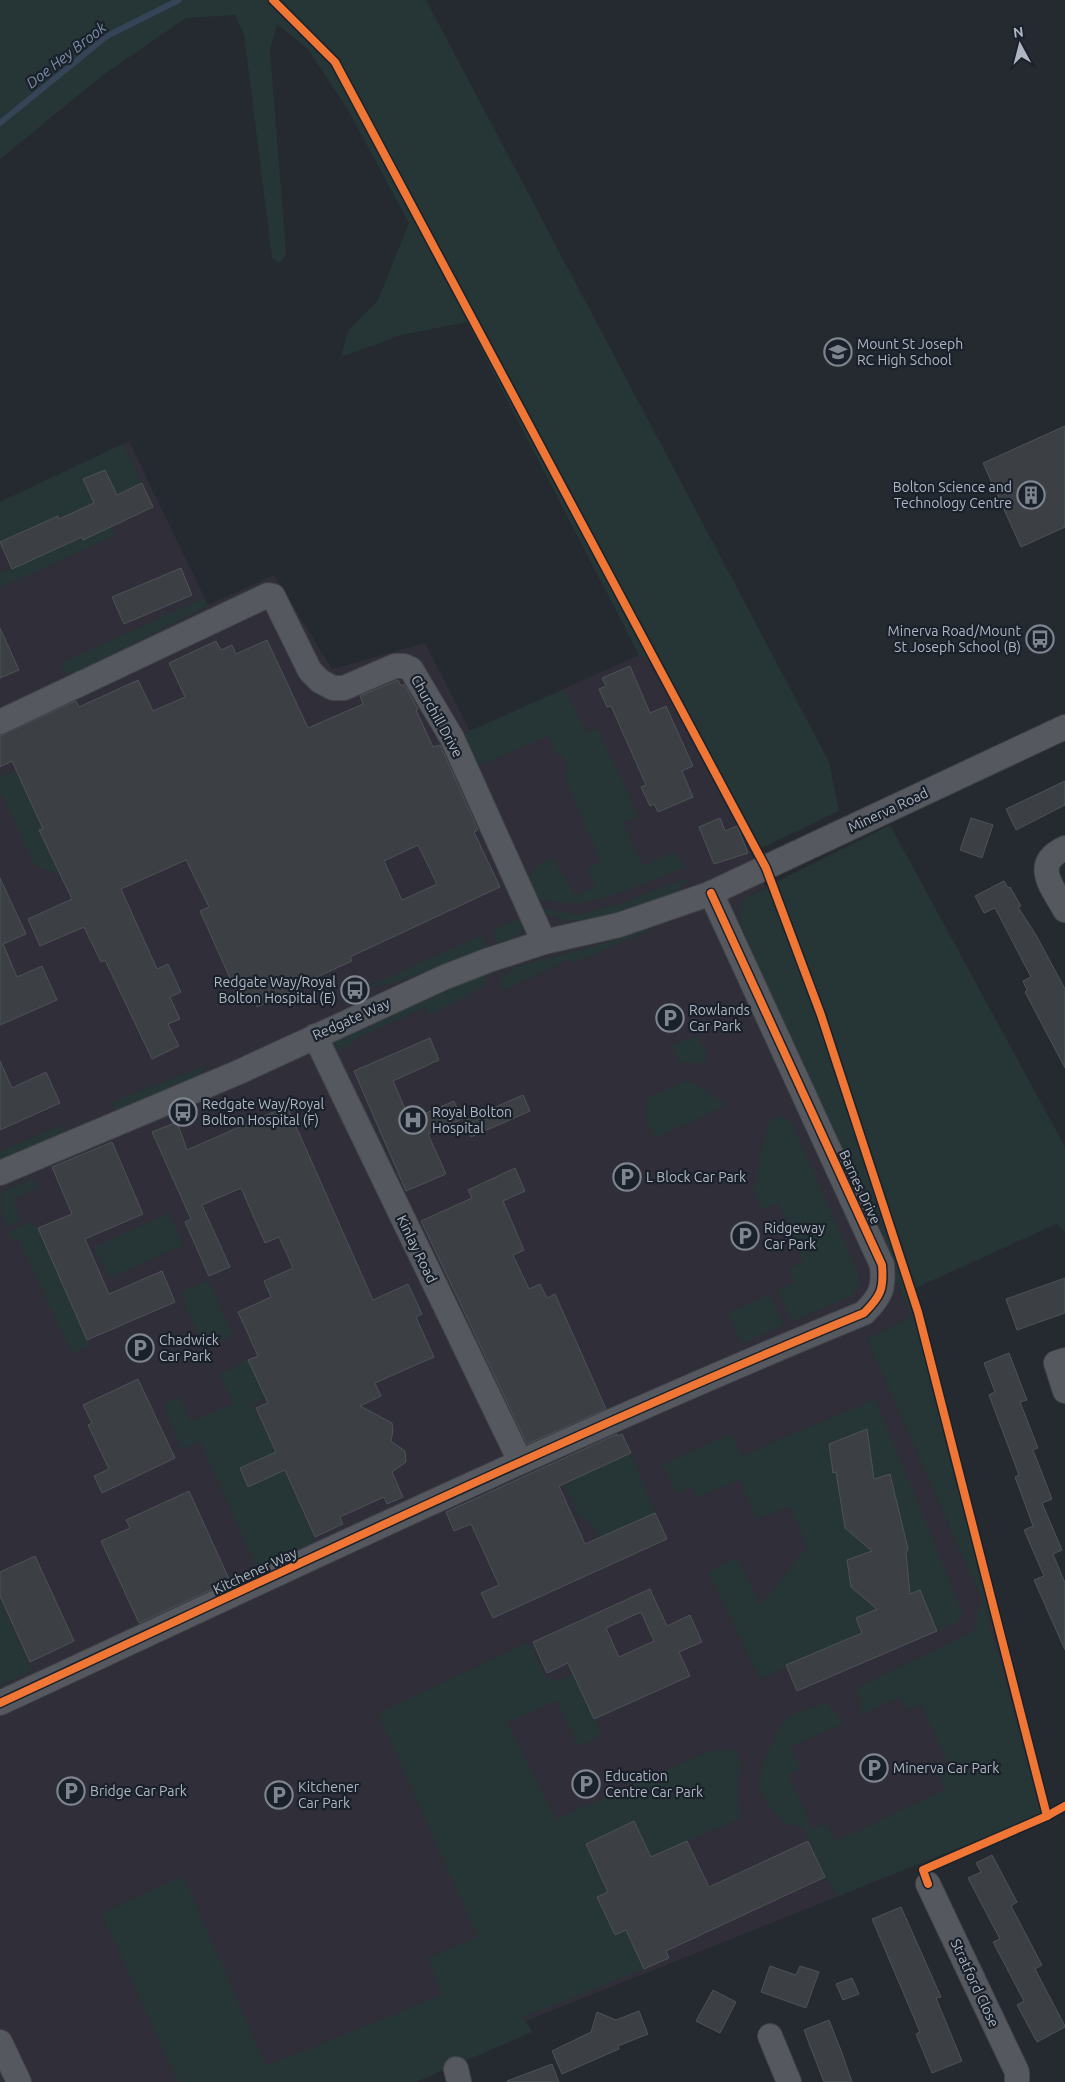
<svg xmlns="http://www.w3.org/2000/svg" width="1065" height="2082" font-family="Ubuntu,sans-serif">
<style>
.medical{fill:#2f2e39}
.green{fill:#263636}
.lines{fill:none;stroke-linecap:round;stroke-linejoin:round}
.stream{stroke:#364458;stroke-width:6}
.building{fill:#3c4045;stroke:#4d5258;fill-rule:evenodd}
.minor-casing{stroke:#414449;stroke-width:26}
.minor{stroke:#55595f;stroke-width:24}
.cycleway-casing{stroke:#1a212a;stroke-width:11}
.cycleway{stroke:#f07635;stroke-width:8}
.labels{text-anchor:middle;dominant-baseline:central;stroke-width:4.5;stroke-linejoin:round;paint-order:stroke}
.poi-label{font-size:14px;fill:#afb6c2;stroke:#1a212a;text-anchor:start}
.street-label{font-size:14px;fill:#afb6c2;stroke:#1a212a}
.water-label{font-size:15px;font-style:italic;fill:#7a8ea8;stroke:#1a212a}
</style>
<rect width="100%" height="100%" fill="#252a30"/>
<!-- medical -->
<path class="medical" d="M 129,441 L 208,605 L 274,575 L 332,669 L 425,643 L 470,731 L 639,655 L 648,658 L 737,822 L 766,887 L 747,897 L 740,923 L 911,1316 L 867,1339 L 996,1631 L 1042,1815 L 526,2021 L 532,2032 L 416,2082 L 0,2082 L 0,502 Z"/>
<!-- green -->
<g class="green">
<path d="M 0,0 L 426,0 L 829,762 L 839,811 L 751,853 L 737,822 L 648,659 L 639,655 L 467,322 L 401,335 L 341,357 L 348,331 L 378,300 L 409,223 L 347,108 L 308,49 L 277,24 L 270,50 L 286,255 L 279,263 L 272,258 L 244,34 L 235,15 L 186,18 L 103,75 L 0,159 Z"/>
<path d="M 123,444 L 142,483 L 117,495 L 104,470 L 83,480 L 94,503 L 71,513 L 58,516 L 0,542 L 0,502 Z"/>
<path d="M 111,527 L 116,535 L 0,588 L 0,572 L 12,569 L 70,542 L 83,539 Z"/>
<path d="M 204,598 L 208,606 L 73,674 L 64,672 L 61,663 Z"/>
<path d="M 564,689 L 586,733 L 597,728 L 639,817 L 622,822 L 643,866 L 674,851 L 686,867 C 652,880 617,897 580,903 C 564,906 550,897 535,900 L 529,888 L 528,878 L 538,865 L 553,858 L 575,895 L 595,887 L 587,868 L 601,862 L 563,773 L 568,770 L 561,753 L 556,754 L 548,736 L 478,766 L 462,737 L 470,731 Z"/>
<path d="M 16,771 L 43,829 L 39,831 L 58,872 L 56,873 L 35,866 L 0,791 L 0,777 Z"/>
<path d="M 890,825 L 1065,1147 L 1065,1232 L 1056,1224 L 907,1292 L 916,1313 L 996,1631 L 984,1605 L 1042,1815 L 838,1896 L 825,1877 L 803,1827 L 784,1823 L 771,1809 L 760,1790 L 762,1767 L 776,1734 L 788,1716 L 826,1703 L 844,1723 L 791,1747 L 800,1769 L 788,1774 L 813,1829 L 826,1823 L 835,1841 L 945,1790 L 938,1773 L 950,1767 L 921,1704 L 906,1710 L 900,1697 L 861,1715 L 858,1687 L 973,1632 L 982,1600 L 867,1339 L 911,1316 L 740,923 C 739,912 739,905 747,897 Z"/>
<path d="M 686,878 L 687,880 L 679,892 L 624,911 L 581,920 L 567,921 L 541,912 L 540,908 L 577,915 L 619,904 Z"/>
<path d="M 523,918 L 524,924 L 521,934 L 510,940 L 497,943 L 492,930 Z"/>
<path d="M 648,928 L 649,931 L 573,963 L 569,959 L 502,991 L 498,978 L 512,971 L 512,968 C 558,955 604,946 648,928 Z"/>
<path d="M 482,935 L 488,947 L 398,982 L 364,988 Z"/>
<path d="M 484,974 L 486,986 L 429,1015 L 425,1007 L 356,1039 L 350,1046 L 337,1052 L 333,1042 Z"/>
<path d="M 697,1036 L 706,1053 L 706,1061 L 703,1064 L 679,1062 L 672,1045 Z"/>
<path d="M 205,1066 L 202,1075 L 116,1110 L 112,1102 Z"/>
<path d="M 688,1080 L 728,1105 L 654,1138 L 646,1118 L 647,1098 Z"/>
<path d="M 780,1116 L 791,1121 L 859,1275 L 860,1285 L 851,1296 L 791,1322 L 778,1290 L 795,1283 L 789,1269 L 804,1262 L 778,1203 L 762,1210 L 753,1189 L 769,1122 Z"/>
<path d="M 66,1123 L 65,1127 L 60,1136 L 0,1160 L 0,1151 Z"/>
<path d="M 31,1179 L 40,1185 L 14,1199 L 20,1220 L 7,1227 C 2,1216 0,1205 1,1193 Z"/>
<path d="M 169,1213 L 183,1245 L 109,1278 L 94,1247 Z"/>
<path d="M 31,1222 L 38,1228 L 90,1345 L 72,1353 L 18,1238 L 12,1240 L 8,1232 Z"/>
<path d="M 208,1280 L 233,1335 L 205,1347 L 180,1293 Z"/>
<path d="M 770,1294 L 784,1324 L 742,1344 L 728,1313 Z"/>
<path d="M 248,1360 L 265,1397 L 253,1406 L 276,1452 L 240,1468 L 248,1487 L 285,1470 L 317,1546 L 259,1572 L 200,1441 L 181,1449 L 163,1405 L 179,1396 L 191,1421 L 233,1404 L 219,1374 Z"/>
<path d="M 875,1399 L 963,1614 L 956,1623 L 939,1631 L 919,1592 L 856,1618 L 862,1633 L 760,1679 L 708,1572 L 737,1558 L 761,1605 L 807,1547 L 791,1506 L 756,1519 L 740,1480 L 696,1497 L 693,1487 L 677,1493 L 662,1464 L 731,1434 L 741,1456 Z"/>
<path d="M 631,1453 L 655,1513 L 600,1538 L 586,1518 L 580,1519 L 564,1484 Z"/>
<path d="M 0,1600 L 32,1671 L 0,1685 Z"/>
<path d="M 529,1642 L 545,1677 L 557,1681 L 573,1674 L 602,1735 L 578,1746 L 557,1700 L 507,1723 L 556,1819 L 712,1750 L 736,1750 L 741,1763 L 737,1785 L 740,1818 L 651,1857 L 634,1821 L 586,1844 L 608,1892 L 597,1897 L 615,1935 L 626,1930 L 644,1969 L 523,2017 L 532,2032 L 416,2082 L 178,2082 L 102,1913 L 183,1876 L 266,2066 L 442,1995 L 428,1958 L 478,1937 L 378,1713 Z"/>
</g>
<g class="lines">
<!-- stream -->
<path class="stream" d="M 0,123 L 107,36 L 179,0"/>
</g>
<!-- building -->
<g class="building">
<path d="M 1065,426 L 1065,527 L 1021,547 L 983,463 Z"/>
<path d="M 105,470 L 117,495 L 142,483 L 153,507 L 83,540 L 82,537 L 12,569 L 0,542 L 58,516 L 59,519 L 94,503 L 83,479 Z"/>
<path d="M 181,568 L 192,595 L 124,624 L 112,597 Z"/>
<path d="M 0,628 L 19,670 L 0,678 Z"/>
<path d="M 267,640 L 308,728 L 363,704 L 360,696 L 398,680 L 401,686 L 404,684 L 418,709 L 416,710 L 433,747 L 440,745 L 478,830 L 474,832 L 500,887 L 350,957 L 352,961 L 293,988 L 294,990 L 257,1007 L 254,1000 L 242,1005 L 200,911 L 209,907 L 186,860 L 121,889 L 157,969 L 168,964 L 181,992 L 170,997 L 180,1019 L 168,1024 L 179,1046 L 152,1059 L 105,960 L 101,962 L 84,927 L 40,946 L 28,919 L 72,899 L 39,830 L 43,829 L 12,761 L 0,767 L 0,736 L 76,701 L 79,707 L 138,680 L 153,711 L 185,697 L 169,663 L 216,641 L 221,650 L 232,645 L 236,654 ZM 418,845 L 437,884 L 402,900 L 384,861 Z"/>
<path d="M 630,666 L 650,713 L 666,706 L 693,766 L 682,771 L 693,797 L 658,812 L 654,804 L 650,806 L 641,787 L 646,785 L 611,706 L 607,707 L 599,689 L 606,686 L 602,678 Z"/>
<path d="M 1065,781 L 1065,805 L 1016,830 L 1006,809 Z"/>
<path d="M 720,818 L 725,831 L 737,826 L 748,853 L 714,864 L 699,827 Z"/>
<path d="M 971,818 L 993,825 L 982,858 L 960,850 Z"/>
<path d="M 0,878 L 26,934 L 3,944 L 17,977 L 42,966 L 57,1000 L 0,1025 Z"/>
<path d="M 1004,881 L 1008,888 L 1010,887 L 1021,906 L 1018,907 L 1036,935 L 1065,989 L 1065,1068 L 1025,992 L 1027,990 L 1023,981 L 1031,977 L 995,908 L 984,913 L 975,896 Z"/>
<path d="M 430,1038 L 439,1060 L 393,1081 L 410,1120 L 454,1101 L 462,1119 L 428,1134 L 446,1174 L 406,1191 L 354,1071 Z"/>
<path d="M 0,1061 L 12,1088 L 46,1072 L 60,1103 L 0,1130 Z"/>
<path d="M 523,1095 L 530,1111 L 471,1137 L 464,1121 Z"/>
<path d="M 287,1106 L 373,1300 L 408,1284 L 422,1314 L 416,1317 L 434,1357 L 375,1383 L 381,1396 L 360,1406 L 392,1423 L 393,1430 L 391,1441 L 405,1451 L 406,1462 L 392,1472 L 403,1497 L 387,1504 L 384,1497 L 340,1517 L 343,1524 L 315,1537 L 285,1470 L 248,1487 L 240,1468 L 276,1452 L 256,1408 L 268,1403 L 248,1360 L 258,1356 L 238,1312 L 271,1297 L 264,1281 L 293,1268 L 279,1237 L 265,1243 L 241,1188 L 202,1205 L 230,1267 L 209,1276 L 185,1222 L 191,1219 L 152,1132 L 177,1122 L 187,1150 Z"/>
<path d="M 112,1142 L 143,1214 L 85,1239 L 109,1294 L 162,1271 L 175,1302 L 87,1340 L 38,1228 L 72,1214 L 52,1167 Z"/>
<path d="M 515,1168 L 525,1191 L 503,1201 L 524,1250 L 513,1255 L 529,1289 L 540,1284 L 547,1298 L 555,1294 L 606,1409 L 527,1444 L 421,1221 L 472,1198 L 468,1190 Z"/>
<path d="M 1065,1278 L 1065,1313 L 1017,1330 L 1006,1299 Z"/>
<path d="M 1009,1353 L 1027,1400 L 1020,1402 L 1038,1448 L 1033,1450 L 1052,1499 L 1042,1503 L 1062,1550 L 1053,1554 L 1065,1583 L 1065,1650 L 1034,1580 L 1044,1576 L 1024,1530 L 1033,1526 L 1015,1477 L 1019,1475 L 989,1395 L 995,1392 L 984,1363 Z"/>
<path d="M 138,1379 L 175,1458 L 102,1493 L 94,1476 L 109,1469 L 88,1425 L 92,1423 L 83,1405 Z"/>
<path d="M 867,1429 L 874,1479 L 890,1474 L 908,1549 L 906,1553 L 910,1594 L 920,1590 L 937,1631 L 797,1691 L 786,1665 L 862,1633 L 856,1618 L 877,1609 L 851,1587 L 847,1560 L 872,1551 L 845,1528 L 836,1472 L 833,1473 L 829,1444 Z"/>
<path d="M 617,1434 L 618,1436 L 622,1434 L 631,1453 L 559,1486 L 585,1544 L 655,1513 L 667,1539 L 493,1618 L 481,1593 L 499,1585 L 471,1524 L 454,1531 L 446,1512 Z"/>
<path d="M 189,1491 L 230,1581 L 139,1623 L 101,1541 L 130,1528 L 126,1520 Z"/>
<path d="M 35,1556 L 74,1641 L 30,1662 L 0,1596 L 0,1572 Z"/>
<path d="M 650,1589 L 667,1626 L 690,1615 L 702,1642 L 679,1652 L 690,1676 L 594,1719 L 568,1663 L 547,1673 L 533,1642 ZM 641,1612 L 654,1641 L 619,1657 L 606,1628 Z"/>
<path d="M 634,1821 L 651,1857 L 687,1841 L 709,1887 L 808,1841 L 825,1877 L 666,1951 L 669,1958 L 644,1969 L 626,1930 L 615,1935 L 597,1897 L 608,1892 L 586,1844 Z"/>
<path d="M 992,1855 L 1017,1902 L 1011,1906 L 1042,1965 L 1035,1969 L 1065,2026 L 1065,2027 L 1037,2042 L 1017,2005 L 1024,2001 L 993,1942 L 1000,1939 L 968,1878 L 981,1872 L 976,1863 Z"/>
<path d="M 901,1907 L 941,1997 L 936,1998 L 962,2061 L 932,2073 L 916,2034 L 920,2032 L 872,1919 Z"/>
<path d="M 770,1966 L 796,1975 L 800,1966 L 819,1972 L 806,2008 L 761,1992 Z"/>
<path d="M 852,1978 L 859,1994 L 843,2000 L 836,1984 Z"/>
<path d="M 713,1990 L 736,2002 L 720,2033 L 696,2021 Z"/>
<path d="M 639,2011 L 648,2034 L 618,2046 L 619,2049 L 562,2074 L 552,2051 L 591,2032 L 597,2012 L 616,2020 Z"/>
<path d="M 829,2020 L 842,2053 L 852,2082 L 824,2082 L 810,2046 L 804,2030 Z"/>
<path d="M 552,2064 L 559,2082 L 507,2082 L 507,2081 Z"/>
</g>
<g class="lines">
<!-- minor casing -->
<g class="minor-casing">
<g id="minor">
<path d="M 0,722 L 268,595 L 273,596 L 310,671 L 320,681 L 333,688 L 344,688 L 395,666 L 404,666 L 411,669 L 452,738 L 544,942"/>
<path d="M 1065,848 C 1031,864 1052,886 1065,910"/>
<path d="M 315,1036 L 520,1461"/>
<path d="M 0,1173 L 239,1072 L 445,977 L 489,960 L 544,942 L 619,925 L 709,894 L 1065,727"/>
<path d="M 1065,1360 L 1056,1363 L 1065,1391"/>
<path d="M 0,1703 C 287,1570 572,1433 864,1313 C 881,1296 884,1289 882,1265 L 711,893"/>
<path d="M 928,1884 L 1017,2072 L 1017,2082"/>
<path d="M 770,2036 L 789,2082"/>
<path d="M 0,2042 L 19,2082"/>
<path d="M 456,2069 L 459,2082"/>
</g>
</g>
<!-- minor -->
<use href="#minor" class="minor"/>
<!-- cycleway casing -->
<g class="cycleway-casing">
<g id="cycleway">
<path d="M 273,0 L 335,62 L 766,868 L 821,1015 L 918,1312 L 1047,1816"/>
<path d="M 0,1703 C 287,1570 572,1433 864,1313 C 881,1296 884,1289 882,1265 L 711,893"/>
<path d="M 928,1884 L 923,1870 L 1047,1816 L 1065,1806"/>
</g>
</g>
<!-- cycleway -->
<use href="#cycleway" class="cycleway"/>
</g>
<!-- icons -->
<defs>
<g id="school-ring" transform="scale(1.4375)"><circle r="9.5" fill="#1a212a" stroke="#7f858f" stroke-width="1.5"/><path d="M0-5L7-2L0 1L-7-2ZM-4 1L0 2.5L4 1V4Q0 6-4 4Z" fill="#7f858f"/></g>
<g id="building-ring" transform="scale(1.4375)"><circle r="9.5" fill="#1a212a" stroke="#7f858f" stroke-width="1.5"/><path d="M-4-6H4V6H1V3H-1V6H-4ZM-2.5-4.3h1.7v1.8h-1.7ZM.8-4.3h1.7v1.8H.8ZM-2.5-1h1.7V.8h-1.7ZM.8-1h1.7V.8H.8Z" fill="#7f858f"/></g>
<g id="bus-ring" transform="scale(1.4375)"><circle r="9.5" fill="#1a212a" stroke="#7f858f" stroke-width="1.5"/><path d="M-5-6H5V4H4V6H2V4H-2V6H-4V4H-5ZM-3.5-4V0h7V-4ZM-3.5 1.2v1.5H-2V1.2ZM2 1.2v1.5H3.5V1.2Z" fill="#7f858f"/></g>
<g id="parking-ring" transform="scale(1.4375)"><circle r="9.5" fill="#1a212a" stroke="#7f858f" stroke-width="1.5"/><path d="M-3.5-5.5H1a3.5 3.5 0 0 1 0 7H-1V5.5H-3.5ZM-1-3.4V-.6H.8a1.4 1.4 0 0 0 0-2.8Z" fill="#7f858f"/></g>
<g id="hospital-ring" transform="scale(1.4375)"><circle r="9.5" fill="#1a212a" stroke="#7f858f" stroke-width="1.5"/><path d="M-5-5h3v3.5h4V-5h3V5h-3V1.5h-4V5h-3Z" fill="#7f858f"/></g>
</defs>
<g fill-rule="evenodd">
<use href="#school-ring" x="838" y="352"/>
<use href="#building-ring" x="1031" y="495"/>
<use href="#bus-ring" x="1040" y="639"/>
<use href="#bus-ring" x="355" y="990"/>
<use href="#parking-ring" x="670" y="1018"/>
<use href="#bus-ring" x="183" y="1112"/>
<use href="#hospital-ring" x="413" y="1120"/>
<use href="#parking-ring" x="627" y="1177"/>
<use href="#parking-ring" x="745" y="1236"/>
<use href="#parking-ring" x="140" y="1348"/>
<use href="#parking-ring" x="874" y="1768"/>
<use href="#parking-ring" x="586" y="1784"/>
<use href="#parking-ring" x="71" y="1791"/>
<use href="#parking-ring" x="279" y="1795"/>
</g>
<g class="labels">
<!-- poi labels -->
<g class="poi-label">
<text x="857" y="344">Mount St Joseph<tspan x="857" dy="16">RC High School</tspan></text>
<text x="1012" y="487" text-anchor="end">Bolton Science and<tspan x="1012" dy="16">Technology Centre</tspan></text>
<text x="1021" y="631" text-anchor="end">Minerva Road/Mount<tspan x="1021" dy="16">St Joseph School (B)</tspan></text>
<text x="336" y="982" text-anchor="end">Redgate Way/Royal<tspan x="336" dy="16">Bolton Hospital (E)</tspan></text>
<text x="689" y="1010">Rowlands<tspan x="689" dy="16">Car Park</tspan></text>
<text x="202" y="1104">Redgate Way/Royal<tspan x="202" dy="16">Bolton Hospital (F)</tspan></text>
<text x="432" y="1112">Royal Bolton<tspan x="432" dy="16">Hospital</tspan></text>
<text x="646" y="1177">L Block Car Park</text>
<text x="764" y="1228">Ridgeway<tspan x="764" dy="16">Car Park</tspan></text>
<text x="159" y="1340">Chadwick<tspan x="159" dy="16">Car Park</tspan></text>
<text x="893" y="1768">Minerva Car Park</text>
<text x="605" y="1776">Education<tspan x="605" dy="16">Centre Car Park</tspan></text>
<text x="298" y="1787">Kitchener<tspan x="298" dy="16">Car Park</tspan></text>
<text x="90" y="1791">Bridge Car Park</text>
</g>
<!-- street labels -->
<g class="street-label">
<text transform="translate(437 716) rotate(61)">Churchill Drive</text>
<text transform="translate(888 810) rotate(-25)">Minerva Road</text>
<text transform="translate(351 1019) rotate(-24)">Redgate Way</text>
<text transform="translate(860 1187) rotate(65)">Barnes Drive</text>
<text transform="translate(417 1249) rotate(64)">Kinlay Road</text>
<text transform="translate(255 1571) rotate(-25)">Kitchener Way</text>
<text transform="translate(975 1983) rotate(65)">Stratford Close</text>
</g>
<!-- water labels -->
<g class="water-label">
<text transform="translate(66 55) rotate(-38)">Doe Hey Brook</text>
</g>
</g>
<!-- north arrow -->
<g transform="translate(1020 45) rotate(353)" stroke="#1a212a" stroke-width="4" paint-order="stroke">
<path d="M0-4L9 19L0 12L-9 19Z" fill="#afb6c2"/>
<text y="-8" font-size="14" font-weight="bold" text-anchor="middle" fill="#afb6c2">N</text>
</g>
</svg>
